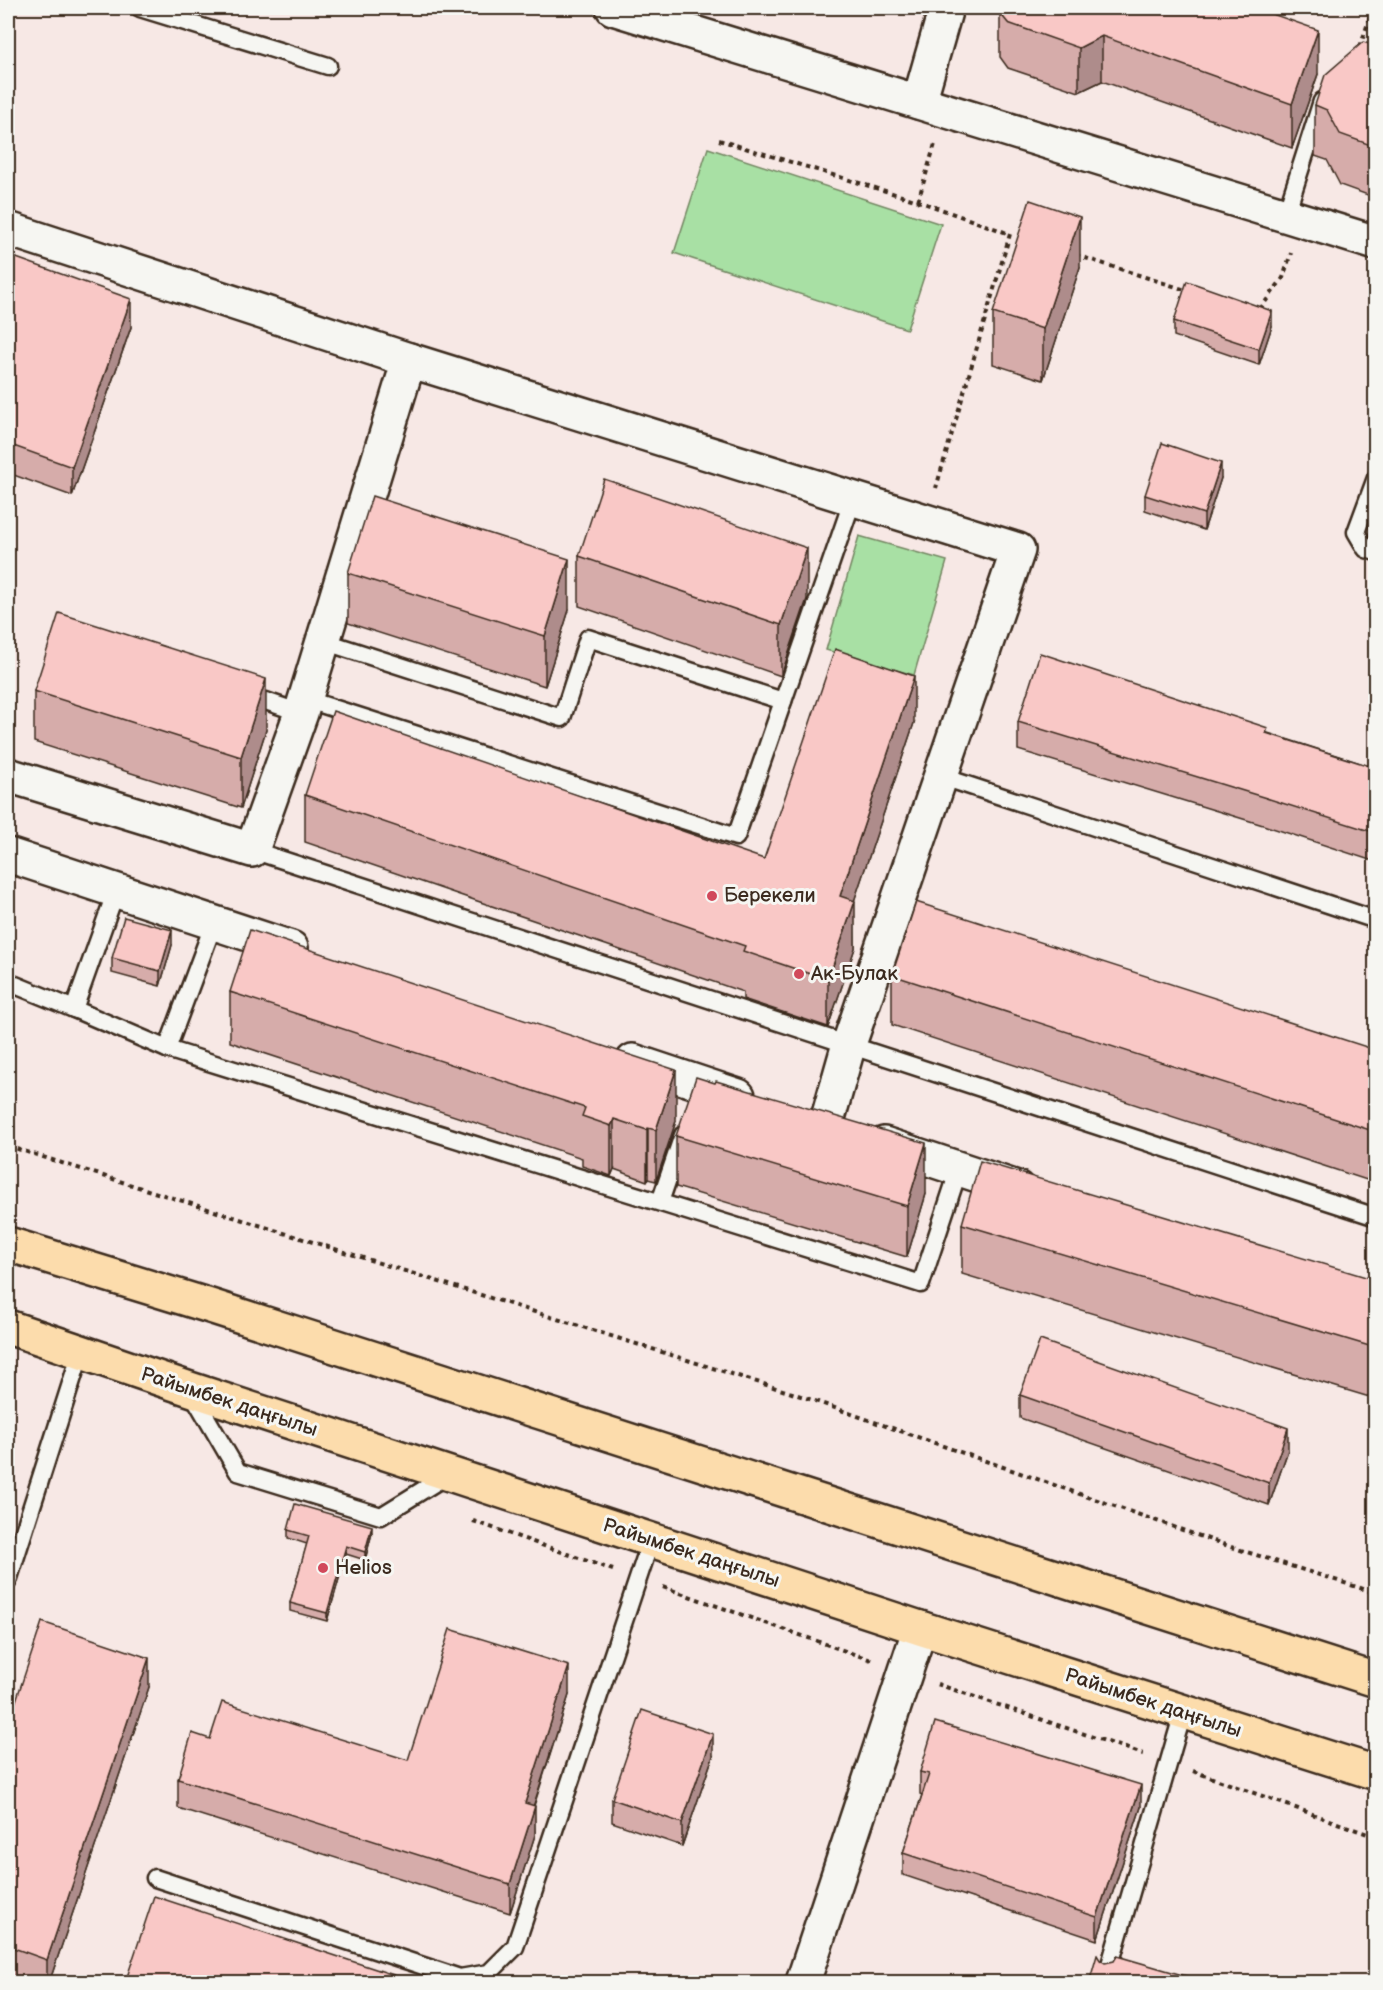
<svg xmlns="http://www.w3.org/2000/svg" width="1383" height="1990" font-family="'Balsamiq Sans',sans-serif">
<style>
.green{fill:#a8e0a4;stroke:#728561;stroke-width:1.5}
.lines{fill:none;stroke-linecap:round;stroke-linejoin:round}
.service-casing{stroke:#3b2a1e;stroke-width:21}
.minor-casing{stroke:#3b2a1e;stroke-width:38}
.trunk-casing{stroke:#3b2a1e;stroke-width:38}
.path{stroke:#3b2a1e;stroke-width:4;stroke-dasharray:4.5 4.5;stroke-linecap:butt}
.service{stroke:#f6f6f2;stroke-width:16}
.minor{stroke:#f6f6f2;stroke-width:33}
.trunk{stroke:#fcdcac;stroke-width:33}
.wall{fill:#d6acaa;stroke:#3b2a1e;stroke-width:1.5}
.shaded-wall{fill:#ae8c8b;stroke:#3b2a1e;stroke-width:1.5}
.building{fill:#f9c8c6;stroke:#3b2a1e;stroke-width:1.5}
.poi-dot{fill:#d1495b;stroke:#f6f6f2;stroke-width:2}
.labels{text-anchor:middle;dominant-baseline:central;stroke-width:6;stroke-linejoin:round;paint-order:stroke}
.poi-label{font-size:20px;fill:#3b2a1e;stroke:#f6f6f2;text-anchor:start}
.street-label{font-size:20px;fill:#3b2a1e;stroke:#f6f6f2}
</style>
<rect width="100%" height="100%" fill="#f7e8e5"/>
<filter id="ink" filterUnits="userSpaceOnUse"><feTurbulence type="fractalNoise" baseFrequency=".0167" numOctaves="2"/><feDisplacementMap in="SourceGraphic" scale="12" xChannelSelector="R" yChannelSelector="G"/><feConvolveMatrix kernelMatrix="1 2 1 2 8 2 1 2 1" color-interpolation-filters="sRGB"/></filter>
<g filter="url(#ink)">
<!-- green -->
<g class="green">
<path d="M 708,148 L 941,224 L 907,329 L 674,253 Z"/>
<path d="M 859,536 L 947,561 L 914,675 L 826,650 Z"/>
</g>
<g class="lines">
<!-- service casing -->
<g class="service-casing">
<g id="service">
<path d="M 140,8 L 328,66"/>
<path d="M 1286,214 L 1322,101"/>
<path d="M 1376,478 L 1356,532 L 1366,549 L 1376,552"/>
<path d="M 323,641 L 562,718 L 588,638 L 783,701"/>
<path d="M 245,694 L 301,713"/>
<path d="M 305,699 L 736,837 L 853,499"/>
<path d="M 940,776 L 1376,920"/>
<path d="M 252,850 L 1376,1217"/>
<path d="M 116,891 L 74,1009 L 167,1049 L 214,923"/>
<path d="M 8,982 L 74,1009"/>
<path d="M 167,1049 L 921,1284 L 959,1169"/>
<path d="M 660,1202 L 683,1135"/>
<path d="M 192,1393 L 238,1472 L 381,1516 L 449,1474"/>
<path d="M 8,1581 L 81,1352"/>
<path d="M 155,1878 L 460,1978 L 489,1973 L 515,1947 L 651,1540"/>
<path d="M 1107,1975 L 1183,1713"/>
</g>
</g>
<!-- minor casing -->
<g class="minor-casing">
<g id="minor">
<path d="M 613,8 L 1376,243"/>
<path d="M 919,102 L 946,8"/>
<path d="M 8,229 L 409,360 L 301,713 L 252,850 L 8,775"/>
<path d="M 409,360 L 1018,550 L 849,1044 L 826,1125"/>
<path d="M 8,855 L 291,948"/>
<path d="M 633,1061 L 738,1096"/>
<path d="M 884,1144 L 1017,1188"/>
<path d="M 803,1982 L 920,1628"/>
</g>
</g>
<!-- trunk casing -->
<g class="trunk-casing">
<g id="trunk">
<path d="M 8,1244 L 207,1305 L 1376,1680"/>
<path d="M 8,1327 L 190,1389 L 920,1628 L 1376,1773"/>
</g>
</g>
<!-- path -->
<g class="path">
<path d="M 1360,47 L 1373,8"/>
<path d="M 719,140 L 918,201 L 1010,234 L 936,488"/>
<path d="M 918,201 L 935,144"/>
<path d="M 1076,255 L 1189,291"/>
<path d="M 1260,309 L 1283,278 L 1291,253"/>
<path d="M 8,1146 L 792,1393 L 1231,1547 L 1376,1593"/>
<path d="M 473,1521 L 613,1570"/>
<path d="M 663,1587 L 874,1661"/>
<path d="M 937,1684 L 1143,1754"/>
<path d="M 1193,1771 L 1376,1837"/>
</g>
<!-- service -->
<use href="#service" class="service"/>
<!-- minor -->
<use href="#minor" class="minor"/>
<!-- trunk -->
<use href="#trunk" class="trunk"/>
</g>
<!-- wall -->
<g class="wall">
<path d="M 1000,13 L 1318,74 L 1292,148 L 1102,81 L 1079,92 L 1008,68 L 1000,57 Z"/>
<path d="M 1376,46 L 1376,198 L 1340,185 L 1327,160 L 1315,156 L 1315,105 Z"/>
<path d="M 8,255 L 131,327 L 72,496 L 8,473 Z"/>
<path d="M 1080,267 L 1043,380 L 993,364 L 993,313 Z"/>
<path d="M 1174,321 L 1272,326 L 1259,365 L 1174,336 Z"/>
<path d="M 1221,478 L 1204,530 L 1145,510 L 1145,495 Z"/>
<path d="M 579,556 L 807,599 L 781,676 L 579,606 Z"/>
<path d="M 348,573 L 569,610 L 545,686 L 348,623 Z"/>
<path d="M 34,691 L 266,730 L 241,808 L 34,742 Z"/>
<path d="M 1018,722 L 1268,733 L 1376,768 L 1376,862 L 1263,825 L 1018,750 Z"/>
<path d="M 914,723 L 854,901 L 855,948 L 828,1027 L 743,999 L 743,992 L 305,842 L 305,795 L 764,859 Z"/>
<path d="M 172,945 L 160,986 L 112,973 L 112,958 Z"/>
<path d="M 892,975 L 1376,1050 L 1376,1183 L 892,1025 Z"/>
<path d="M 230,992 L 676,1121 L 656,1181 L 648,1179 L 647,1181 L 614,1169 L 611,1176 L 582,1166 L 582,1158 L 230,1042 Z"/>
<path d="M 676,1136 L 926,1194 L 907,1257 L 676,1187 Z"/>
<path d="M 962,1224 L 1376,1280 L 1376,1399 L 962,1274 Z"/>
<path d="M 1020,1395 L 1288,1450 L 1269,1505 L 1020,1418 Z"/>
<path d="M 288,1530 L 372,1533 L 365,1560 L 346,1554 L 327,1621 L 290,1611 L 290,1603 L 307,1544 L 288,1538 Z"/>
<path d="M 149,1687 L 49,1983 L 29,1983 L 8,1975 L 8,1725 Z"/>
<path d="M 569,1695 L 534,1806 L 535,1835 L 510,1913 L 178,1808 L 178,1779 L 210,1739 L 408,1760 Z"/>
<path d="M 713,1756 L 682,1846 L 612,1822 L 612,1799 Z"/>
<path d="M 920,1772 L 1141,1807 L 1097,1940 L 903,1875 L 903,1853 L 922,1795 L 920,1794 Z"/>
</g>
<!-- shaded-wall -->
<g class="shaded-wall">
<path d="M 1318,30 L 1318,74 L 1292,148 L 1292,104 Z"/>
<path d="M 1102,36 L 1102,81 L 1079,92 L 1079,48 Z"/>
<path d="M 1080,217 L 1080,267 L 1043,380 L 1043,329 Z"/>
<path d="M 131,299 L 131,327 L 72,496 L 72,467 Z"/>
<path d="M 1272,311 L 1272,326 L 1259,365 L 1259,349 Z"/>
<path d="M 1221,463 L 1221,478 L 1204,530 L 1204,514 Z"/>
<path d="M 807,548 L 807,599 L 781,676 L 781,625 Z"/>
<path d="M 569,559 L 569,610 L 545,686 L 545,636 Z"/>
<path d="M 914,676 L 914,723 L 840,943 L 840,896 Z"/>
<path d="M 266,679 L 266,730 L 241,808 L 241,757 Z"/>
<path d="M 855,901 L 855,948 L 828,1027 L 828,980 Z"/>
<path d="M 172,930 L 172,945 L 160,986 L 160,971 Z"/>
<path d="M 676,1070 L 676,1121 L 656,1181 L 656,1130 Z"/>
<path d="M 614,1119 L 614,1169 L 611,1176 L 611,1126 Z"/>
<path d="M 648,1128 L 648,1179 L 647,1181 L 647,1130 Z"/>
<path d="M 926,1143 L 926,1194 L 907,1257 L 907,1206 Z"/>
<path d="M 1288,1428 L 1288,1450 L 1269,1505 L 1269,1483 Z"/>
<path d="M 372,1526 L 372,1533 L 365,1560 L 365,1552 Z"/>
<path d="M 346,1546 L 346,1554 L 327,1621 L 327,1613 Z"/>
<path d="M 149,1658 L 149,1687 L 49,1983 L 47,1983 L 47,1960 Z"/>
<path d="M 569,1666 L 569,1695 L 525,1832 L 525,1803 Z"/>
<path d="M 713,1734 L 713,1756 L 682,1846 L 682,1823 Z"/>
<path d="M 1141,1785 L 1141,1807 L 1097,1940 L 1097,1917 Z"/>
<path d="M 535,1806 L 535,1835 L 510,1913 L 510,1884 Z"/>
</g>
<!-- building -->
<g class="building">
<path d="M 1002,8 L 1255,8 L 1318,30 L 1292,104 L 1102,36 L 1079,48 L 1008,23 L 1000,13 Z"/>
<path d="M 1363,42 L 1376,46 L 1376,147 L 1340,134 L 1327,110 L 1315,105 L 1325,75 Z"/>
<path d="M 1030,200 L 1080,217 L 1043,329 L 993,313 Z"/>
<path d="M 8,255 L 131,299 L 72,467 L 8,444 Z"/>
<path d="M 1187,281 L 1272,311 L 1259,349 L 1174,321 Z"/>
<path d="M 1162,443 L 1221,463 L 1204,514 L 1145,495 Z"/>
<path d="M 604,479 L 807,548 L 781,625 L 579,556 Z"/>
<path d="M 372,496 L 569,559 L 545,636 L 348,573 Z"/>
<path d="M 59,613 L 266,679 L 241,757 L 34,691 Z"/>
<path d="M 835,649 L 914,676 L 840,896 L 855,901 L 828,980 L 743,951 L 745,946 L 305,795 L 333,711 L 764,859 Z"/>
<path d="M 1040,653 L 1268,728 L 1266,733 L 1376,768 L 1376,833 L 1263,797 L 1018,722 Z"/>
<path d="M 916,902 L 1376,1050 L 1376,1132 L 892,975 Z"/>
<path d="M 124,917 L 172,930 L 160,971 L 112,958 Z"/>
<path d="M 250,930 L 676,1070 L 656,1130 L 648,1128 L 647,1130 L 614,1119 L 611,1126 L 582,1116 L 585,1108 L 230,992 Z"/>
<path d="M 696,1077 L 715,1083 L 716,1081 L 926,1143 L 907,1206 L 676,1136 Z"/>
<path d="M 980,1161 L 1376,1280 L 1376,1348 L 962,1224 Z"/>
<path d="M 1040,1340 L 1288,1428 L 1269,1483 L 1020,1395 Z"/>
<path d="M 295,1504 L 372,1526 L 365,1552 L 346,1546 L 327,1613 L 290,1603 L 309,1536 L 288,1530 Z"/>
<path d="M 42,1622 L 149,1658 L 47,1960 L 8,1946 L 8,1725 Z"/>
<path d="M 450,1629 L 569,1666 L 525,1803 L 535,1806 L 510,1884 L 178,1779 L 192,1733 L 210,1739 L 222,1702 L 408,1760 Z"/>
<path d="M 642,1710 L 713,1734 L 682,1823 L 612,1799 Z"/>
<path d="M 935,1722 L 1141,1785 L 1097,1917 L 903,1853 L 929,1774 L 920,1772 Z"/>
<path d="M 154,1896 L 418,1983 L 133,1983 L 126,1980 Z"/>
<path d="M 1097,1955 L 1100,1960 L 1105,1963 L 1114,1961 L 1117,1956 L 1203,1981 L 1202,1983 L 1089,1983 Z"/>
</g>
</g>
<!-- markers -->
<g class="poi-dot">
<circle cx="712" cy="896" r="6"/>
<circle cx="799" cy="974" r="6"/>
<circle cx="323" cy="1568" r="6"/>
</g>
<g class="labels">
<!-- poi labels -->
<g class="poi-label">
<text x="724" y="896">Берекели</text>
<text x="811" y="974">Ак-Булак</text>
<text x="335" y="1568">Helios</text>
</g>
<!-- street labels -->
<g class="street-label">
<text transform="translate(229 1402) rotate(18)">Райымбек даңғылы</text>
<text transform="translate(691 1553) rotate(18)">Райымбек даңғылы</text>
<text transform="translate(1153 1703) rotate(18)">Райымбек даңғылы</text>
</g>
</g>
<!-- margin -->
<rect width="1383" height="1990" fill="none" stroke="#f6f6f2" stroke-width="30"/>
<rect x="15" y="15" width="1353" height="1960" fill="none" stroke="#3b2a1e" stroke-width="2" filter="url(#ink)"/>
</svg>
